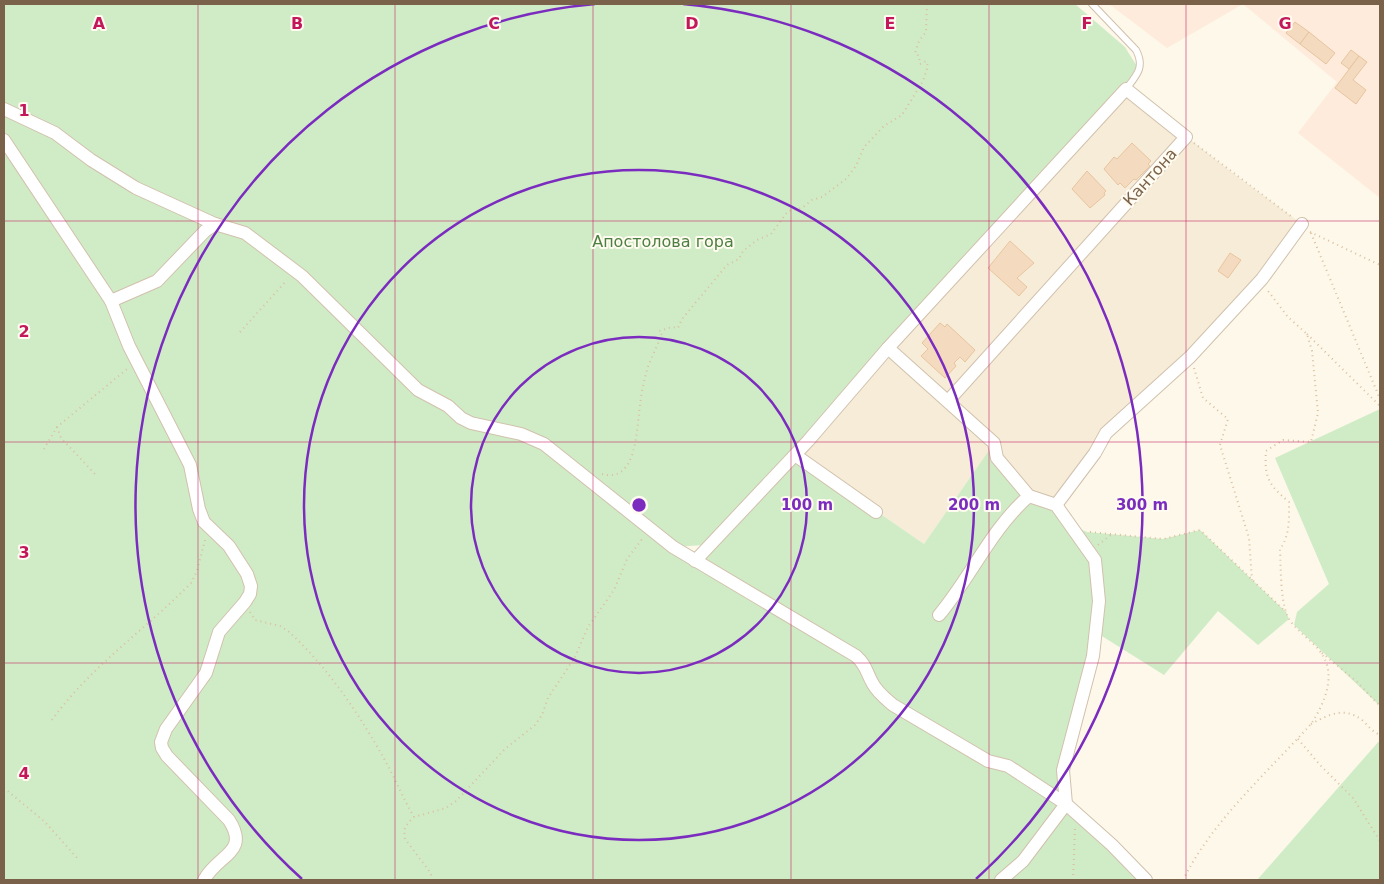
<svg xmlns="http://www.w3.org/2000/svg" width="1384" height="884" font-family="'DejaVu Sans',sans-serif">
<style>
.residential{fill:#f6ecd7}
.commercial{fill:#feebdc}
.green{fill:#d0ecc6}
.building{fill:#f4dbbf;stroke:#e8c49f}
.lines{fill:none;stroke-linecap:round;stroke-linejoin:round}
.service-casing{stroke:#d1c1ad;stroke-width:8}
.minor-casing{stroke:#d1c1ad;stroke-width:14}
.path{stroke:#dabfa1;stroke-width:2;stroke-dasharray:1 4;stroke-linecap:butt}
.service{stroke:#fff;stroke-width:6}
.minor{stroke:#fff;stroke-width:12}
.grid{fill:none;stroke:#c2185b;stroke-width:1;stroke-opacity:0.55}
.ring{fill:none;stroke:#7b2cbf;stroke-width:2.5}
.labels{text-anchor:middle;dominant-baseline:central;stroke-width:4;stroke-linejoin:round;paint-order:stroke}
.street-label{font-size:16px;fill:#7a624a;stroke:#fffbf0}
.park-label{font-size:16px;fill:#4c8042;stroke:#fffbf0}
.grid-label{font-size:16px;text-anchor:middle;font-weight:bold;fill:#c2185b;stroke:#fffbf0;stroke-width:4;stroke-linejoin:round;paint-order:stroke}
.centre{fill:#7b2cbf;stroke:#fffbf0;stroke-width:2.5}
.ring-label{font-size:15px;text-anchor:middle;font-weight:bold;fill:#7b2cbf;stroke:#fffbf0;stroke-width:4;stroke-linejoin:round;paint-order:stroke}
</style>
<rect width="100%" height="100%" fill="#fdf8e9"/>
<!-- residential -->
<path class="residential" d="M 1126,89 L 1230,171 L 1302,224 L 1262,279 L 1106,433 L 1056,505 L 1029,496 L 994,443 L 924,544 L 795,455 Z"/>
<!-- commercial -->
<path class="commercial" d="M 1109,4 L 1380,4 L 1380,198 L 1298,133 L 1337,82 L 1243,4 L 1167,48 Z"/>
<!-- green -->
<g class="green">
<path d="M 4,4 L 1075,4 L 1125,47 L 1138,68 L 1128,84 L 704,545 L 674,547 L 695,561 L 795,455 L 924,544 L 994,443 L 1029,496 L 1056,505 L 1069,524 L 1087,532 L 1163,539 L 1200,530 L 1286,612 L 1289,619 L 1258,645 L 1218,611 L 1164,675 L 1097,633 L 1073,726 L 1066,804 L 1146,880 L 4,880 Z"/>
<path d="M 1380,409 L 1380,706 L 1294,625 L 1297,612 L 1329,584 L 1275,458 Z"/>
<path d="M 1380,740 L 1380,880 L 1257,880 Z"/>
</g>
<!-- building -->
<g class="building">
<path d="M 1295,22 L 1309,32 L 1300,44 L 1286,33 Z"/>
<path d="M 1309,32 L 1335,53 L 1326,64 L 1300,44 Z"/>
<path d="M 1351,50 L 1359,56 L 1349,69 L 1341,63 Z"/>
<path d="M 1359,56 L 1367,62 L 1353,80 L 1366,90 L 1356,104 L 1335,88 Z"/>
<path d="M 1132,143 L 1151,161 L 1148,164 L 1150,166 L 1136,180 L 1134,179 L 1125,188 L 1120,183 L 1118,185 L 1104,169 L 1114,157 L 1117,159 Z"/>
<path d="M 1087,171 L 1106,191 L 1104,193 L 1105,195 L 1090,208 L 1072,189 Z"/>
<path d="M 1010,241 L 1034,263 L 1017,278 L 1027,287 L 1019,296 L 988,268 Z"/>
<path d="M 1230,253 L 1241,260 L 1228,278 L 1218,271 Z"/>
<path d="M 940,323 L 945,327 L 947,324 L 975,350 L 965,362 L 960,357 L 954,363 L 956,366 L 945,378 L 921,356 L 928,349 L 922,343 Z"/>
</g>
<g class="lines">
<!-- service casing -->
<g class="service-casing">
<path id="service" d="M 1092,4 L 1136,50 C 1145,67 1137,75 1126,89"/>
</g>
<!-- minor casing -->
<g class="minor-casing">
<g id="minor">
<path d="M 4,109 L 55,133 L 91,160 L 136,188 L 215,224 L 245,233 L 302,276 L 418,390 L 448,406 L 461,418 L 471,423 L 521,434 L 544,444 L 673,547 L 856,656 C 867,666 866,672 873,684 C 878,693 885,698 893,705 L 988,761 L 1008,766 L 1066,804 L 1112,845 L 1146,880"/>
<path d="M 4,140 L 111,301 L 129,346 L 190,465 L 199,509 L 204,522 L 229,546 L 247,574 L 251,586 L 250,594 L 245,602 L 219,632 L 206,673 L 166,729 L 161,742 L 162,748 L 167,756 L 229,820 C 250,853 218,854 204,880"/>
<path d="M 111,301 L 157,281 L 205,231 L 215,224"/>
<path d="M 888,348 L 994,443 L 997,458 L 1029,496"/>
<path d="M 795,455 L 876,512"/>
<path d="M 1056,505 L 1095,453 L 1106,433 L 1190,357 L 1262,279 L 1302,224"/>
<path d="M 695,561 L 808,441 L 888,348 L 1126,89 L 1186,137 L 948,401"/>
<path d="M 939,615 C 971,577 991,529 1029,496 L 1056,505 L 1095,560 L 1099,601 L 1093,656 L 1063,770 L 1066,804 L 1023,861 L 1001,880"/>
</g>
</g>
<!-- path -->
<g class="path">
<path d="M 1194,143 L 1292,217"/>
<path d="M 1310,232 L 1380,265"/>
<path d="M 1311,233 L 1380,399"/>
<path d="M 240,332 L 287,280"/>
<path d="M 1307,334 L 1380,406"/>
<path d="M 1194,368 L 1203,398 L 1228,419 L 1220,445 L 1249,538 L 1252,580"/>
<path d="M 57,427 L 61,438 L 95,474"/>
<path d="M 44,449 L 57,427 L 127,369"/>
<path d="M 602,474 C 635,483 636,436 639,415 C 640,400 643,384 647,370 C 647,367 661,337 662,335 L 659,331 L 672,327 L 678,328 L 682,319 L 727,265 L 739,259 L 743,251 L 757,240 L 771,234 L 788,211 L 802,208 L 812,200 L 822,197 L 846,179 L 856,166 L 864,147 L 884,126 L 902,115 L 923,81 L 928,66 L 926,61 L 920,64 L 919,56 L 915,53 L 919,41 L 926,32 L 927,4"/>
<path d="M 1090,532 L 1163,539 L 1200,530 L 1286,612"/>
<path d="M 1098,545 L 1112,534"/>
<path d="M 250,612 L 255,620 L 280,626 L 288,631 C 328,667 362,718 388,766 C 397,783 404,800 414,817"/>
<path d="M 1322,653 L 1356,681 L 1380,706"/>
<path d="M 52,720 C 90,667 145,630 191,583 L 197,571 L 205,540"/>
<path d="M 1311,724 C 1328,715 1344,706 1362,720 C 1368,725 1372,732 1380,735"/>
<path d="M 1298,739 L 1320,765 L 1353,798 L 1380,841"/>
<path d="M 4,788 L 45,822 L 78,859"/>
<path d="M 433,880 L 430,872 L 405,839 L 404,830 L 408,823 L 414,817 L 446,808 L 456,801 L 505,749 L 535,725 L 542,715 L 548,698 L 575,657 L 588,627 L 614,590 L 627,559 L 643,538"/>
<path d="M 1073,880 L 1075,828"/>
<path d="M 1183,880 C 1213,820 1266,774 1311,724 C 1325,703 1338,673 1319,650 C 1310,639 1295,630 1288,617 C 1280,601 1281,567 1280,549 C 1290,536 1289,518 1289,502 C 1269,485 1264,478 1266,451 L 1283,440 L 1311,442 L 1318,413 L 1312,351 L 1307,334 L 1288,317 L 1268,291"/>
</g>
<!-- service -->
<use href="#service" class="service"/>
<!-- minor -->
<use href="#minor" class="minor"/>
</g>
<!-- grid -->
<path class="grid" d="M 198,4 L 198,880M 395,4 L 395,880M 593,4 L 593,880M 791,4 L 791,880M 989,4 L 989,880M 1186,4 L 1186,880M 4,221 L 1380,221M 4,442 L 1380,442M 4,663 L 1380,663"/>
<!-- distance rings -->
<g class="ring">
<circle cx="639" cy="505" r="168"/>
<circle cx="639" cy="505" r="335"/>
<path d="M302 879A503 503 0 0 1 595 4M683 4A503 503 0 0 1 976 879"/>
</g>
<g class="labels">
<!-- street labels -->
<g class="street-label">
<text transform="translate(1150 177) rotate(-48)">Кантона</text>
</g>
<!-- park labels -->
<g class="park-label">
<text x="663" y="241">Апостолова гора</text>
</g>
</g>
<g class="grid-label">
<text x="99" y="29">A</text>
<text x="297" y="29">B</text>
<text x="494" y="29">C</text>
<text x="692" y="29">D</text>
<text x="890" y="29">E</text>
<text x="1087" y="29">F</text>
<text x="1285" y="29">G</text>
<text x="24" y="116">1</text>
<text x="24" y="337">2</text>
<text x="24" y="558">3</text>
<text x="24" y="779">4</text>
</g>
<circle cx="639" cy="505" r="8" class="centre"/>
<g class="ring-label">
<text x="807" y="510">100 m</text>
<text x="974" y="510">200 m</text>
<text x="1142" y="510">300 m</text>
</g>
<!-- border -->
<rect width="1384" height="884" fill="none" stroke="#7a624a" stroke-width="10"/>
</svg>
